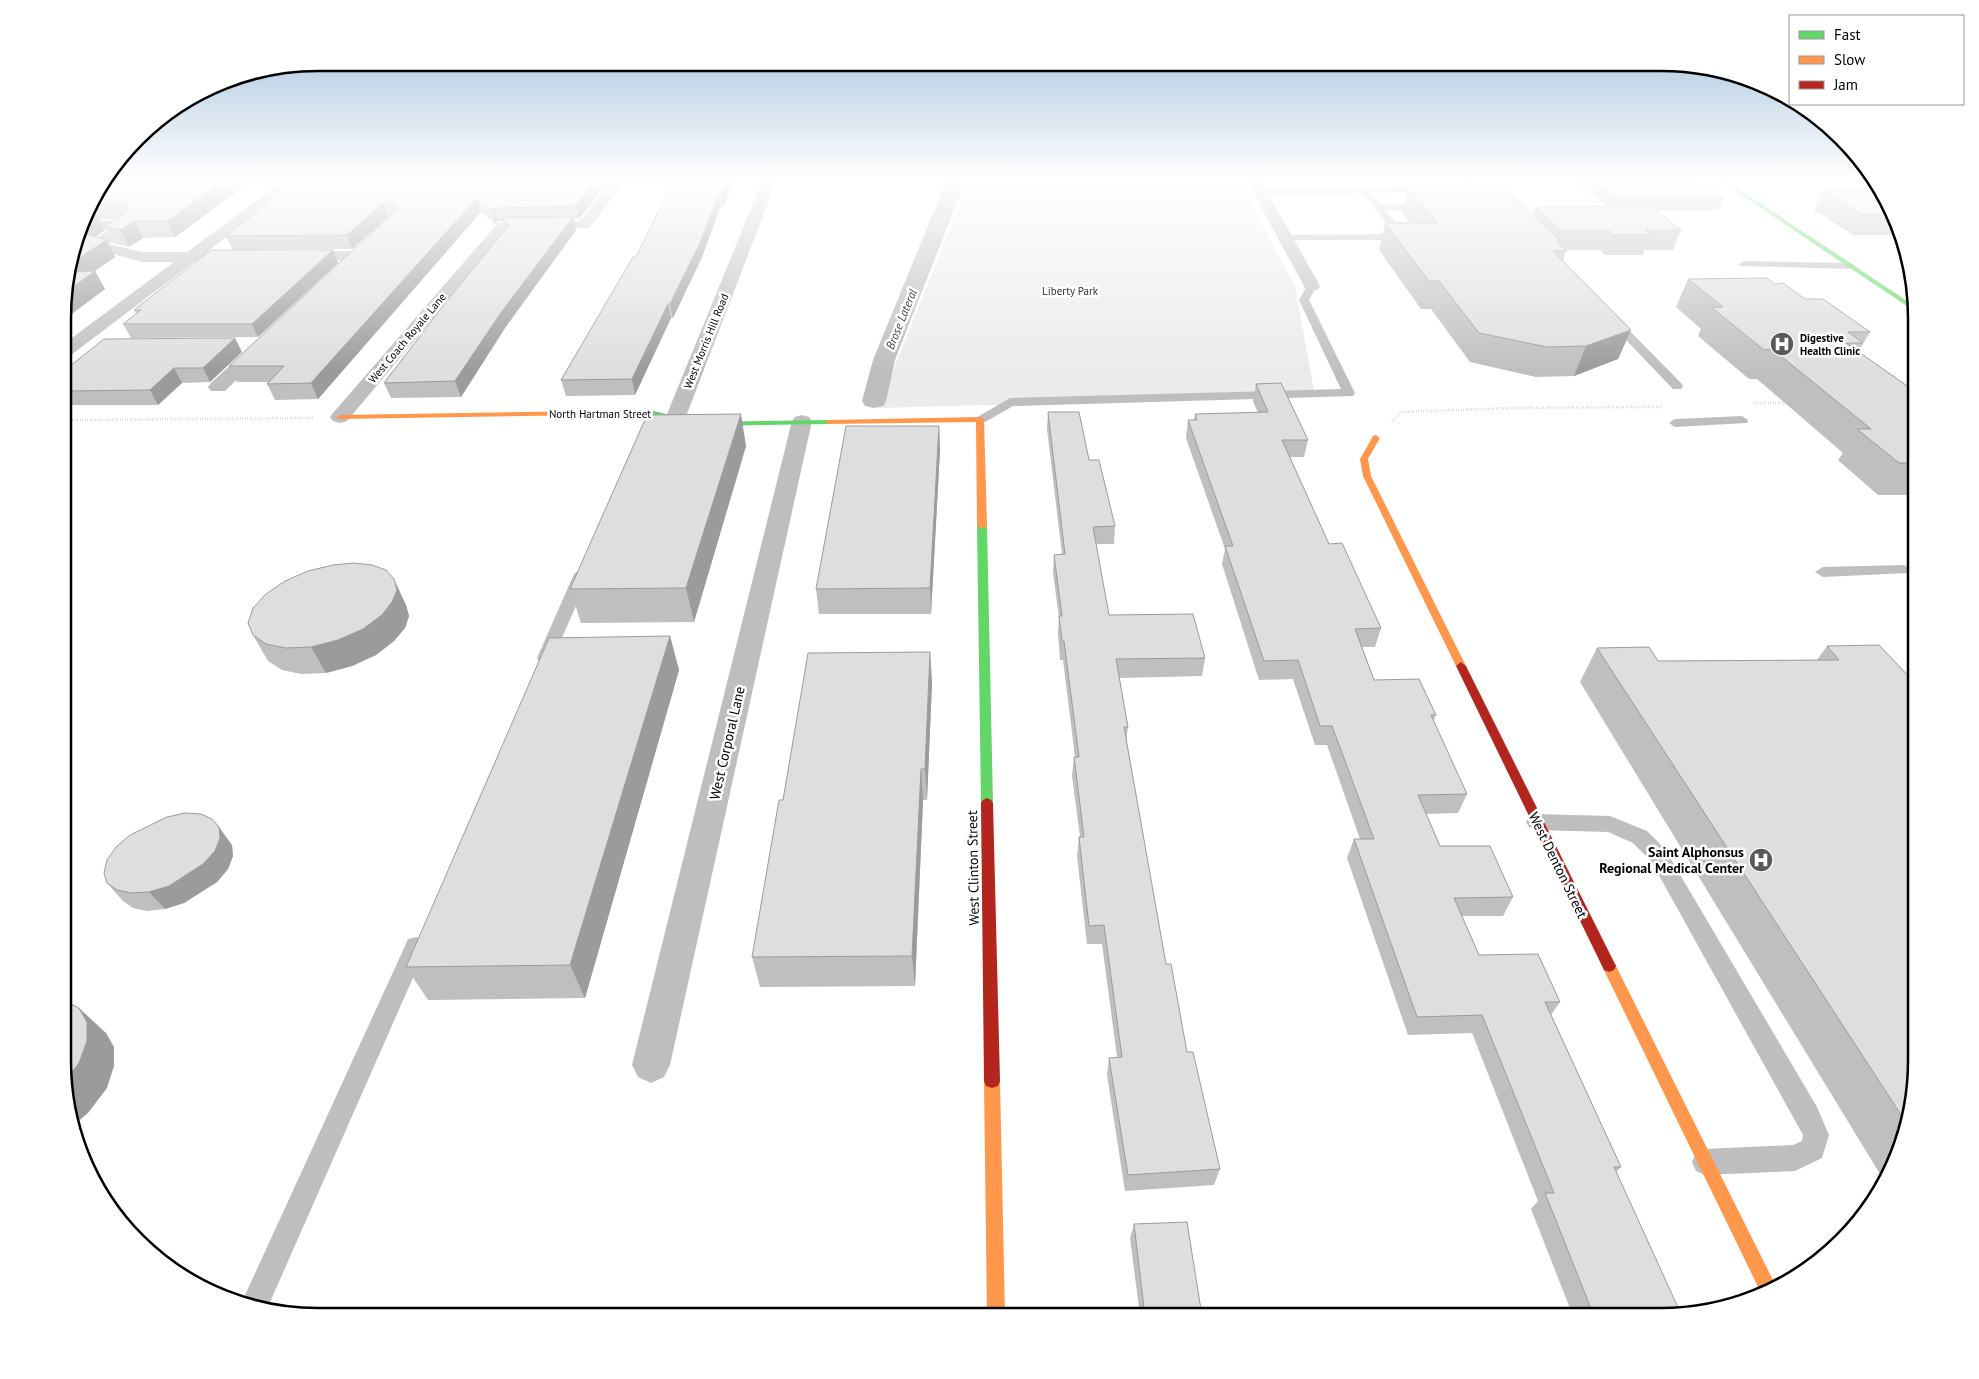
<svg xmlns="http://www.w3.org/2000/svg" width="1979" height="1379" font-family="'PT Sans',sans-serif">
<style>
.green{fill:#ebebeb}
.lines{fill:none;stroke-linecap:round;stroke-linejoin:round}
.canal{fill:#bdbdbd;fill-rule:evenodd}
.path{stroke:#b9b9b9;stroke-width:2.5;stroke-dasharray:0.5 2;stroke-linecap:butt}
.lane{fill:#bebebe;fill-rule:evenodd}
.street{fill:#bebebe;fill-rule:evenodd}
.fast{fill:#63d668;fill-rule:evenodd}
.slow{fill:#ff974d;fill-rule:evenodd}
.jam{fill:#b3261e;fill-rule:evenodd}
.wall{fill:#bfbfbf}
.shaded-wall{fill:#9b9b9b}
.building{fill:#dedede;stroke:#9b9b9b}
.labels{text-anchor:middle;dominant-baseline:central;stroke-width:5;stroke-linejoin:round;paint-order:stroke}
.far-park-label{font-size:11px;fill:#313131;stroke:#fff}
.far-street-label{font-size:11px;fill:#000;stroke:#fff}
.far-poi-label{font-size:11px;font-weight:bold;fill:#000;stroke:#fff;text-anchor:start}
.far-water-label{font-size:12px;font-style:italic;fill:#424242;stroke:#fff}
.street-label{font-size:14px;fill:#000;stroke:#fff}
.poi-label{font-size:14px;font-weight:bold;fill:#000;stroke:#fff;text-anchor:end}
.rim{fill:none;stroke:#000;stroke-width:2.5}
</style>
<rect width="100%" height="100%" fill="#fff"/>
<!-- green -->
<path class="green" d="M 1084,179 L 1237,179 L 1295,286 L 1315,396 L 878,408 L 969,181 Z"/>
<g class="lines">
<!-- canal -->
<path class="canal" d="M 947,179 L 959,179 L 961,183 L 960,195 L 895,360 L 886,401 L 883,406 L 874,408 L 865,406 L 862,401 L 873,360 Z"/>
<!-- path -->
<g class="path">
<path d="M 1753,403 L 1787,403"/>
<path d="M 65,420 L 314,418"/>
<path d="M 1392,421 L 1402,412 L 1510,408 L 1662,407"/>
</g>
<!-- lane -->
<g class="lane">
<path d="M 1460,179 L 1470,179 L 1499,201 L 1491,203 Z"/>
<path d="M 1430,186 L 1433,187 L 1433,191 L 1371,193 L 1381,204 L 1427,203 L 1432,206 L 1427,209 L 1385,210 L 1408,237 L 1403,240 L 1283,240 L 1283,236 L 1286,235 L 1396,234 L 1362,193 L 1261,196 L 1257,193 L 1261,190 Z"/>
<path d="M 1744,261 L 1850,263 L 1855,266 L 1850,269 L 1740,266 L 1739,264 Z"/>
<path d="M 1312,283 L 1317,286 L 1309,300 L 1355,393 L 1353,396 L 1013,406 L 985,422 L 975,422 L 974,419 L 1010,398 L 1341,389 L 1299,300 L 1308,284 Z"/>
<path d="M 1611,315 L 1615,316 L 1681,383 L 1683,386 L 1681,389 L 1673,389 L 1607,320 L 1607,316 Z"/>
<path d="M 1742,416 L 1748,420 L 1747,423 L 1675,427 L 1669,423 L 1675,419 Z"/>
<path d="M 1904,565 L 1912,570 L 1909,573 L 1823,577 L 1815,572 L 1823,567 Z"/>
<path d="M 582,569 L 590,574 L 553,658 L 551,662 L 539,662 L 537,658 L 574,574 Z"/>
<path d="M 1536,814 L 1610,816 L 1647,831 L 1665,849 L 1817,1107 L 1829,1135 L 1822,1158 L 1795,1171 L 1705,1175 L 1696,1171 L 1692,1162 L 1696,1153 L 1705,1149 L 1793,1145 L 1802,1141 L 1803,1135 L 1651,861 L 1633,843 L 1608,832 L 1536,830 L 1529,827 L 1526,822 L 1529,817 Z"/>
<path d="M 416,937 L 424,939 L 427,946 L 267,1309 L 241,1304 L 405,946 L 408,939 Z"/>
</g>
<!-- street -->
<g class="street">
<path d="M 286,179 L 296,179 L 298,182 L 207,252 L 239,252 L 247,257 L 245,260 L 194,262 L 71,355 L 65,356 L 65,343 L 174,262 L 142,262 L 91,248 L 88,245 L 91,242 L 111,228 L 82,228 L 85,220 L 133,221 L 135,224 L 133,227 L 109,244 L 142,252 L 187,252 Z"/>
<path d="M 613,179 L 626,181 L 589,228 L 507,230 L 347,421 L 340,423 L 333,421 L 330,417 L 333,413 L 498,223 L 580,221 Z"/>
<path d="M 763,179 L 777,179 L 685,419 L 682,423 L 675,425 L 668,423 L 665,419 Z"/>
<path d="M 1246,179 L 1260,179 L 1320,286 L 1318,290 L 1306,290 L 1304,286 Z"/>
<path d="M 299,251 L 357,251 L 365,256 L 357,261 L 293,259 L 291,256 L 293,253 Z"/>
<path d="M 260,342 L 266,343 L 269,347 L 266,351 L 225,391 L 211,391 L 208,387 L 211,383 L 254,343 Z"/>
<path d="M 802,415 L 809,417 L 812,421 L 670,1065 L 664,1077 L 651,1083 L 638,1077 L 632,1065 L 792,421 L 795,417 Z"/>
</g>
<!-- fast -->
<g class="fast">
<path d="M 1717,179 L 1724,179 L 1916,307 L 1916,312 Z"/>
<path d="M 203,180 L 332,180 L 335,182 L 332,184 L 201,183 Z"/>
<path d="M 650,410 L 698,422 L 829,420 L 833,422 L 829,424 L 698,426 L 650,414 L 592,415 L 588,413 L 592,411 Z"/>
<path d="M 982,523 L 987,526 L 993,803 L 991,806 L 983,806 L 981,803 L 977,526 Z"/>
</g>
<!-- slow -->
<g class="slow">
<path d="M 592,411 L 596,413 L 595,415 L 340,419 L 336,417 L 340,415 Z"/>
<path d="M 980,417 L 984,419 L 987,526 L 982,529 L 977,526 L 976,422 L 829,424 L 825,422 L 829,420 Z"/>
<path d="M 1376,435 L 1380,438 L 1368,459 L 1371,476 L 1466,666 L 1465,669 L 1461,670 L 1456,666 L 1363,476 L 1360,459 L 1373,436 Z"/>
<path d="M 1609,960 L 1614,962 L 1777,1288 L 1762,1295 L 1602,966 L 1604,962 Z"/>
<path d="M 992,1074 L 998,1076 L 1000,1081 L 1005,1316 L 987,1316 L 984,1081 L 986,1076 Z"/>
</g>
<!-- jam -->
<g class="jam">
<path d="M 816,179 L 568,183 L 565,181 L 574,179 Z"/>
<path d="M 1461,662 L 1466,666 L 1616,966 L 1614,970 L 1609,972 L 1604,970 L 1456,666 Z"/>
<path d="M 987,798 L 991,800 L 993,803 L 1000,1081 L 998,1086 L 992,1088 L 986,1086 L 984,1081 L 981,803 L 983,800 Z"/>
</g>
</g>
<!-- wall -->
<g class="wall">
<path d="M 109,179 L 239,179 L 243,187 L 175,237 L 143,238 L 129,247 L 113,243 L 104,227 L 115,219 L 99,219 L 105,230 L 95,237 L 106,240 L 115,257 L 95,271 L 105,289 L 65,319 L 65,285 L 89,205 Z"/>
<path d="M 295,179 L 604,179 L 605,186 L 579,219 L 574,219 L 576,230 L 505,328 L 461,397 L 391,398 L 384,383 L 505,230 L 503,221 L 498,221 L 495,224 L 481,212 L 318,399 L 275,400 L 267,384 L 269,382 L 237,382 L 229,366 L 388,217 L 352,249 L 233,250 L 226,236 L 296,181 Z"/>
<path d="M 1573,179 L 1695,179 L 1723,198 L 1718,210 L 1657,211 L 1681,230 L 1673,250 L 1644,250 L 1643,255 L 1605,255 L 1600,250 L 1566,250 L 1563,261 L 1631,330 L 1618,359 L 1574,376 L 1536,377 L 1470,362 L 1431,309 L 1421,309 L 1379,250 L 1385,223 L 1410,223 L 1402,212 L 1408,187 L 1533,214 L 1535,207 L 1607,206 Z"/>
<path d="M 682,180 L 732,185 L 723,208 L 720,208 L 702,257 L 673,318 L 671,318 L 635,395 L 566,396 L 561,380 L 636,257 Z"/>
<path d="M 1823,191 L 1890,205 L 1898,235 L 1853,235 L 1814,210 Z"/>
<path d="M 333,250 L 338,263 L 258,337 L 131,338 L 123,324 L 136,314 L 134,310 Z"/>
<path d="M 1688,279 L 1775,284 L 1870,332 L 1858,352 L 1913,390 L 1916,390 L 1916,495 L 1878,495 L 1838,460 L 1843,453 L 1757,379 L 1749,379 L 1698,336 L 1701,329 L 1676,307 Z"/>
<path d="M 242,352 L 210,382 L 182,383 L 158,405 L 65,405 L 65,370 Z"/>
<path d="M 1256,384 L 1308,440 L 1304,457 L 1290,457 L 1329,544 L 1381,628 L 1375,647 L 1362,647 L 1374,680 L 1436,715 L 1433,721 L 1467,794 L 1458,813 L 1426,814 L 1440,846 L 1513,897 L 1503,916 L 1462,916 L 1479,955 L 1560,1002 L 1551,1015 L 1621,1167 L 1616,1172 L 1661,1316 L 1573,1316 L 1531,1209 L 1538,1201 L 1472,1033 L 1408,1035 L 1347,858 L 1354,839 L 1360,839 L 1327,745 L 1315,745 L 1293,679 L 1259,680 L 1222,564 L 1225,549 L 1186,438 L 1188,420 L 1194,420 L 1195,414 L 1258,413 L 1253,401 Z"/>
<path d="M 1048,412 L 1089,460 L 1115,526 L 1114,544 L 1096,544 L 1109,615 L 1205,658 L 1202,676 L 1119,678 L 1128,727 L 1126,742 L 1166,964 L 1187,1052 L 1220,1169 L 1214,1185 L 1125,1191 L 1107,1075 L 1109,1058 L 1117,1057 L 1102,944 L 1087,944 L 1077,856 L 1079,837 L 1080,837 L 1072,776 L 1074,757 L 1075,757 L 1063,660 L 1060,660 L 1058,634 L 1059,618 L 1053,573 L 1054,555 L 1062,554 L 1047,429 Z"/>
<path d="M 939,426 L 940,450 L 931,614 L 819,614 L 816,589 Z"/>
<path d="M 746,446 L 694,622 L 581,623 L 570,589 Z"/>
<path d="M 406,605 L 409,616 L 405,628 L 394,641 L 376,655 L 352,666 L 326,673 L 301,674 L 282,670 L 268,661 L 253,635 Z"/>
<path d="M 670,636 L 679,670 L 585,998 L 428,1000 L 406,967 Z"/>
<path d="M 1827,646 L 1916,684 L 1916,1077 L 1903,1143 L 1883,1179 L 1580,682 L 1597,648 L 1658,661 L 1817,660 Z"/>
<path d="M 930,652 L 932,683 L 927,800 L 923,800 L 915,986 L 760,987 L 752,957 L 783,800 Z"/>
<path d="M 232,845 L 233,856 L 228,869 L 217,882 L 184,903 L 165,909 L 147,911 L 133,908 L 123,901 L 107,883 Z"/>
<path d="M 1134,1224 L 1202,1316 L 1140,1316 L 1130,1238 Z"/>
</g>
<!-- shaded-wall -->
<g class="shaded-wall">
<path d="M 226,179 L 239,179 L 243,187 L 175,237 L 167,221 Z"/>
<path d="M 597,179 L 604,179 L 605,186 L 579,219 L 576,206 Z"/>
<path d="M 728,179 L 732,179 L 732,185 L 723,208 L 721,195 Z"/>
<path d="M 718,195 L 720,208 L 702,257 L 673,318 L 670,304 Z"/>
<path d="M 476,199 L 481,212 L 318,399 L 311,383 Z"/>
<path d="M 383,203 L 388,217 L 352,249 L 347,235 Z"/>
<path d="M 494,208 L 498,221 L 495,224 L 491,210 Z"/>
<path d="M 96,214 L 105,230 L 90,241 L 80,235 L 84,222 Z"/>
<path d="M 573,217 L 576,230 L 505,328 L 461,397 L 455,381 L 500,314 Z"/>
<path d="M 134,221 L 143,238 L 129,247 L 120,230 Z"/>
<path d="M 106,240 L 115,257 L 69,289 L 66,283 L 71,264 Z"/>
<path d="M 333,250 L 338,263 L 258,337 L 252,324 Z"/>
<path d="M 95,271 L 105,289 L 65,319 L 65,293 Z"/>
<path d="M 668,304 L 671,318 L 635,395 L 632,379 Z"/>
<path d="M 1631,330 L 1618,359 L 1574,376 L 1586,346 Z"/>
<path d="M 235,338 L 242,352 L 210,382 L 203,368 Z"/>
<path d="M 174,368 L 182,383 L 158,405 L 150,390 Z"/>
<path d="M 741,414 L 746,446 L 694,622 L 686,588 Z"/>
<path d="M 939,426 L 940,450 L 931,614 L 930,588 Z"/>
<path d="M 394,579 L 406,605 L 409,616 L 405,628 L 394,641 L 376,655 L 352,666 L 326,673 L 311,647 Z"/>
<path d="M 670,636 L 679,670 L 585,998 L 570,965 Z"/>
<path d="M 930,652 L 932,683 L 927,800 L 925,769 Z"/>
<path d="M 921,769 L 923,800 L 915,986 L 912,956 Z"/>
<path d="M 219,827 L 232,845 L 233,856 L 228,869 L 217,882 L 184,903 L 165,909 L 149,892 Z"/>
<path d="M 79,1008 L 106,1033 L 114,1047 L 114,1066 L 107,1088 L 88,1113 L 75,1124 L 65,1094 L 65,1082 Z"/>
</g>
<!-- building -->
<g class="building">
<path d="M 109,179 L 226,179 L 167,221 L 134,221 L 120,230 L 104,227 L 126,212 L 128,207 L 126,204 L 91,203 Z"/>
<path d="M 297,179 L 597,179 L 576,206 L 494,208 L 491,210 L 476,199 L 311,383 L 267,384 L 284,366 L 229,366 L 398,208 L 394,203 L 383,203 L 347,235 L 226,236 Z"/>
<path d="M 682,179 L 728,179 L 721,195 L 718,195 L 700,243 L 670,304 L 668,304 L 632,379 L 561,380 L 633,257 L 636,257 L 674,180 Z"/>
<path d="M 1592,179 L 1695,179 L 1723,198 L 1619,200 Z"/>
<path d="M 1408,187 L 1505,187 L 1561,242 L 1557,242 L 1567,251 L 1553,251 L 1631,330 L 1586,346 L 1547,347 L 1479,333 L 1439,281 L 1429,281 L 1385,223 L 1437,223 Z"/>
<path d="M 1823,191 L 1880,191 L 1890,205 L 1893,215 L 1864,215 Z"/>
<path d="M 1650,206 L 1681,230 L 1646,230 L 1651,235 L 1613,235 L 1608,230 L 1560,230 L 1535,207 Z"/>
<path d="M 87,213 L 96,214 L 84,222 Z"/>
<path d="M 573,217 L 500,314 L 455,381 L 384,383 L 450,297 L 509,225 L 503,220 L 504,218 Z"/>
<path d="M 81,233 L 106,240 L 71,264 Z"/>
<path d="M 211,250 L 333,250 L 252,324 L 123,324 L 141,310 L 134,310 Z"/>
<path d="M 95,271 L 65,293 L 65,285 L 69,272 Z"/>
<path d="M 1767,278 L 1775,284 L 1783,283 L 1805,299 L 1823,299 L 1870,332 L 1848,332 L 1863,343 L 1846,343 L 1913,390 L 1916,390 L 1916,463 L 1899,463 L 1857,429 L 1871,429 L 1772,349 L 1764,350 L 1711,307 L 1723,307 L 1688,279 Z"/>
<path d="M 235,338 L 203,368 L 174,368 L 150,390 L 65,391 L 65,370 L 104,339 Z"/>
<path d="M 1281,383 L 1308,440 L 1282,440 L 1329,544 L 1342,543 L 1381,628 L 1355,629 L 1374,680 L 1419,679 L 1436,715 L 1431,715 L 1467,794 L 1418,795 L 1440,846 L 1490,846 L 1513,897 L 1454,898 L 1479,955 L 1538,954 L 1560,1002 L 1545,1002 L 1621,1167 L 1614,1167 L 1681,1314 L 1661,1316 L 1594,1316 L 1545,1193 L 1554,1193 L 1482,1015 L 1417,1017 L 1354,839 L 1374,839 L 1332,726 L 1320,726 L 1298,660 L 1264,661 L 1225,546 L 1233,546 L 1188,420 L 1197,420 L 1195,414 L 1268,412 L 1256,384 Z"/>
<path d="M 1048,412 L 1079,412 L 1089,460 L 1099,460 L 1115,526 L 1093,527 L 1109,615 L 1193,614 L 1205,658 L 1116,659 L 1128,727 L 1124,727 L 1166,964 L 1171,964 L 1187,1052 L 1193,1052 L 1220,1169 L 1128,1175 L 1109,1058 L 1122,1057 L 1104,925 L 1089,926 L 1079,837 L 1084,837 L 1074,757 L 1079,757 L 1064,641 L 1062,641 L 1059,616 L 1062,616 L 1054,555 L 1065,554 Z"/>
<path d="M 741,414 L 686,588 L 570,589 L 647,415 Z"/>
<path d="M 846,426 L 939,426 L 930,588 L 816,589 Z"/>
<path d="M 354,563 L 372,565 L 386,570 L 394,579 L 397,590 L 392,602 L 382,615 L 363,629 L 338,640 L 311,647 L 286,648 L 266,644 L 253,635 L 248,623 L 253,608 L 266,594 L 285,581 L 308,571 L 333,565 Z"/>
<path d="M 670,636 L 570,965 L 406,967 L 549,638 Z"/>
<path d="M 1879,645 L 1916,684 L 1916,1077 L 1907,1124 L 1597,648 L 1649,647 L 1658,661 L 1839,660 L 1827,646 Z"/>
<path d="M 930,652 L 925,769 L 921,769 L 912,956 L 752,957 L 779,800 L 783,800 L 808,653 Z"/>
<path d="M 185,813 L 201,814 L 212,819 L 219,827 L 220,838 L 215,851 L 203,864 L 169,886 L 149,892 L 131,893 L 117,890 L 107,883 L 104,873 L 107,860 L 116,847 L 130,835 L 167,817 Z"/>
<path d="M 65,1001 L 79,1008 L 87,1022 L 87,1041 L 79,1063 L 65,1082 Z"/>
<path d="M 1187,1222 L 1202,1316 L 1145,1316 L 1134,1224 Z"/>
</g>
<!-- sky -->
<linearGradient id="sky" x2="0" y2="1"><stop stop-color="#97b8d7"/><stop offset="0.48" stop-color="#fff"/><stop offset="1" stop-color="#fff" stop-opacity="0"/></linearGradient>
<rect width="1979" height="372" fill="url(#sky)"/>
<!-- icons -->
<defs>
<g id="hospital-disc" transform="scale(1.25)"><circle r="9.5" fill="#595959" stroke="#fff"/><path d="M-5-5h3v3.5h4V-5h3V5h-3V1.5h-4V5h-3Z" fill="#fff"/></g>
</defs>
<g fill-rule="evenodd">
<use href="#hospital-disc" x="1782" y="344"/>
<use href="#hospital-disc" x="1761" y="860"/>
</g>
<g class="labels">
<!-- far-park labels -->
<g class="far-park-label">
<text x="1070" y="291">Liberty Park</text>
</g>
<!-- far-street labels -->
<g class="far-street-label">
<text transform="translate(407 338) rotate(-50)">West Coach Royale Lane</text>
<text transform="translate(706 341) rotate(-68)">West Morris Hill Road</text>
<text x="600" y="414">North Hartman Street</text>
</g>
<!-- far-poi labels -->
<g class="far-poi-label">
<text x="1800" y="338">Digestive<tspan x="1800" dy="13">Health Clinic</tspan></text>
</g>
<!-- far-water labels -->
<g class="far-water-label">
<text transform="translate(901 319) rotate(-68)">Brose Lateral</text>
</g>
<!-- street labels -->
<g class="street-label">
<text transform="translate(727 743) rotate(-77)">West Corporal Lane</text>
<text transform="translate(1558 865) rotate(64)">West Denton Street</text>
<text transform="translate(973 868) rotate(-91)">West Clinton Street</text>
</g>
<!-- poi labels -->
<g class="poi-label">
<text x="1744" y="852">Saint Alphonsus<tspan x="1744" dy="16">Regional Medical Center</tspan></text>
</g>
</g>
<!-- crop -->
<path d="M0 0H1979V1379H0ZM318 71H1661A247 247 0 0 1 1908 318V1061A247 247 0 0 1 1661 1308H318A247 247 0 0 1 71 1061V318A247 247 0 0 1 318 71Z" fill="#fff" fill-rule="evenodd"/>
<path class="rim" d="M318 71H1661A247 247 0 0 1 1908 318V1061A247 247 0 0 1 1661 1308H318A247 247 0 0 1 71 1061V318A247 247 0 0 1 318 71Z"/>
<!-- legend -->
<rect x="1789" y="15" width="175" height="90" fill="#ffffff" stroke="#999999"/>
<rect x="1799" y="31" width="25" height="8" fill="#63d668" stroke="#999999"/>
<text x="1834" y="40" font-size="15" fill="#000000">Fast</text>
<rect x="1799" y="56" width="25" height="8" fill="#ff974d" stroke="#999999"/>
<text x="1834" y="65" font-size="15" fill="#000000">Slow</text>
<rect x="1799" y="81" width="25" height="8" fill="#b3261e" stroke="#999999"/>
<text x="1834" y="90" font-size="15" fill="#000000">Jam</text>
</svg>
